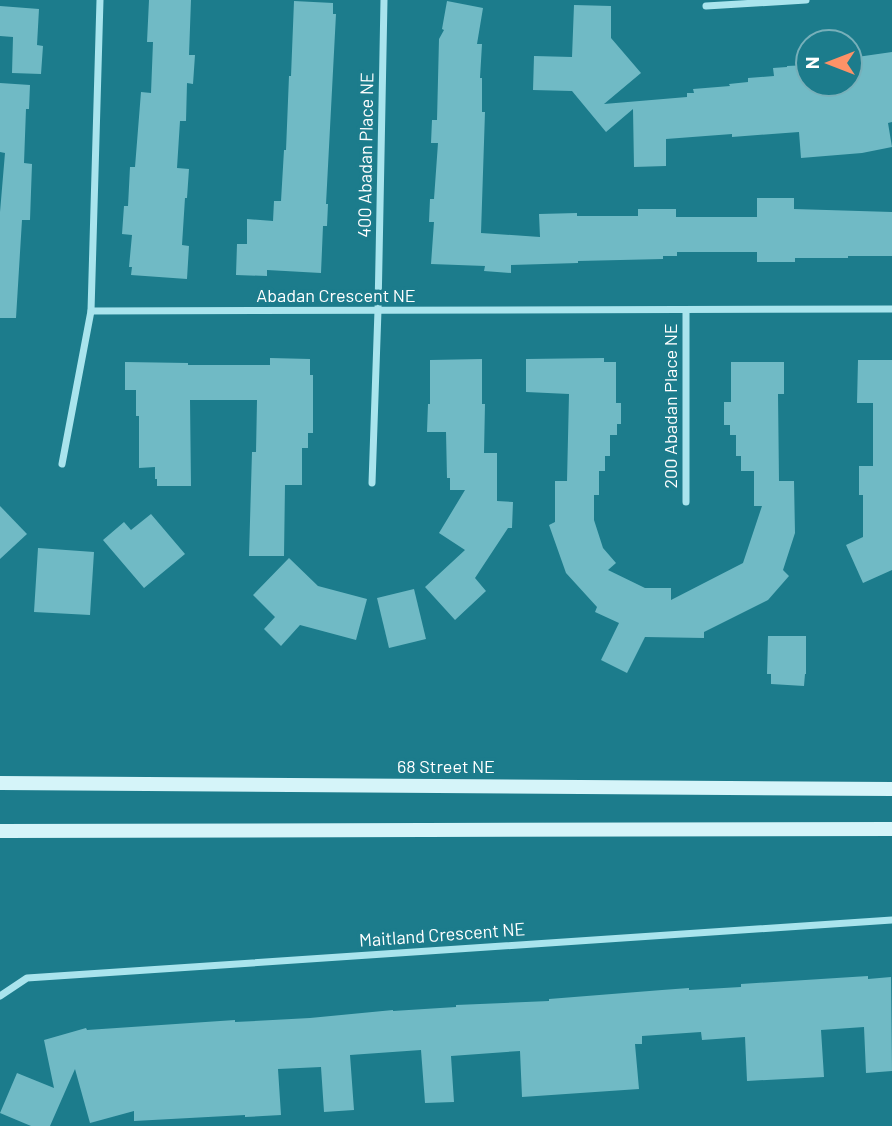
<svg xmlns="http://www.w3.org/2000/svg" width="892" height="1126" font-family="Barlow,sans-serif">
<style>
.building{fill:#70bac5}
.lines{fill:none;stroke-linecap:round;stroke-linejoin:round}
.street{stroke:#a9e4ed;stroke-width:7}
.secondary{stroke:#d5f4f9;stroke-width:14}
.labels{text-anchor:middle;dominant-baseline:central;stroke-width:7;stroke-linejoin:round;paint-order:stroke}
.street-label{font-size:18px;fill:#fff;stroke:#1c7c8c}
</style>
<rect width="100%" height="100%" fill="#1c7c8c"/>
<!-- building -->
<g class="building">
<path d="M 149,0 L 191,0 L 189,55 L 195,55 L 193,84 L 187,83 L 186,121 L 180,121 L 177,168 L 189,169 L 187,198 L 185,198 L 182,245 L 189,246 L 187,279 L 131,275 L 132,267 L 129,267 L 132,235 L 122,234 L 124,206 L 128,206 L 130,167 L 135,167 L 141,92 L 151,93 L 153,42 L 147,42 Z"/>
<path d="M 294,1 L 333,3 L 333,14 L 336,14 L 326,204 L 328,204 L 327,226 L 323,226 L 321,273 L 267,270 L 267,276 L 236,275 L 237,244 L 247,244 L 247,219 L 273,221 L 274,201 L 281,201 L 284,150 L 286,150 L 289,76 L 291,76 Z"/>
<path d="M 447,1 L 483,8 L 477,44 L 482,44 L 480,78 L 482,78 L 482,112 L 485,112 L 481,233 L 540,237 L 539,214 L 577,213 L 577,216 L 638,216 L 638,209 L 676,209 L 676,217 L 757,217 L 757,198 L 794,198 L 794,209 L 892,212 L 892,256 L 848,256 L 848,258 L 795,258 L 795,262 L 757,262 L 757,252 L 677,252 L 677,256 L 663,256 L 663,259 L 578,261 L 578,263 L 511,265 L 511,273 L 484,271 L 485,266 L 431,264 L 434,222 L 429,222 L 430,199 L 434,199 L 438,143 L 431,143 L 432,120 L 437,120 L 439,39 L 444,30 L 442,29 Z"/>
<path d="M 574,5 L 611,6 L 611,38 L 641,73 L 604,104 L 687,97 L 687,93 L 694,93 L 693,89 L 730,86 L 729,84 L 748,82 L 748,78 L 774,76 L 773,68 L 787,67 L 787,66 L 808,65 L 808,84 L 850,84 L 850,58 L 892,52 L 892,122 L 888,123 L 892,147 L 862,153 L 801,158 L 799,132 L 732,137 L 732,134 L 666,139 L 666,166 L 634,167 L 633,109 L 606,132 L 572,91 L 533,90 L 534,56 L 572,57 Z"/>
<path d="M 0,6 L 39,9 L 37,45 L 43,46 L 41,74 L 12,73 L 13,37 L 0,36 Z"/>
<path d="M 0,83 L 30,85 L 29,109 L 26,109 L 24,163 L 32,164 L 30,220 L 22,220 L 16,318 L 0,318 L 0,212 L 5,153 L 0,152 Z"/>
<path d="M 270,358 L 310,359 L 310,375 L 313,375 L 313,433 L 308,433 L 308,448 L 302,448 L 302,485 L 285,485 L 284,556 L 249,556 L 252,452 L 256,452 L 257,400 L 190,400 L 191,486 L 157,486 L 157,479 L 155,479 L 155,467 L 139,468 L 139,416 L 136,416 L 136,390 L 125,390 L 125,362 L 188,363 L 188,365 L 270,365 Z"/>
<path d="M 604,358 L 604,362 L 616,362 L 616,403 L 621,403 L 621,424 L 617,424 L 617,435 L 610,435 L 610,456 L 605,456 L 605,471 L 599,471 L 599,495 L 594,495 L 594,520 L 603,548 L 616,563 L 608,570 L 645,588 L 671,588 L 671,600 L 743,563 L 762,506 L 754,506 L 754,471 L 741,471 L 741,456 L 736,456 L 736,435 L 730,435 L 730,425 L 724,425 L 724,402 L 731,402 L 731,362 L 784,362 L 784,394 L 778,394 L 779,481 L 794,481 L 795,533 L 783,570 L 789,576 L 768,600 L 704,632 L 704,638 L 645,637 L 627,673 L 601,660 L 619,623 L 595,612 L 597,607 L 566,573 L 549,525 L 555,522 L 555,481 L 567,481 L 569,394 L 526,392 L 526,359 Z"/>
<path d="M 482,359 L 482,404 L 485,404 L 484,453 L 497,453 L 497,501 L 513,502 L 512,528 L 508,528 L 475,578 L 486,591 L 455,620 L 425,587 L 465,550 L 439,533 L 465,490 L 450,490 L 450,478 L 447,478 L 446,432 L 427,432 L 428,404 L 430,404 L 430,360 Z"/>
<path d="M 858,360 L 892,360 L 892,570 L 863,583 L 846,545 L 863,537 L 863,495 L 859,495 L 859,466 L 873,466 L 873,403 L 857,403 Z"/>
<path d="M 0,506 L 27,534 L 0,559 Z"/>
<path d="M 151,514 L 185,554 L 144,588 L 103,540 L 124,522 L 131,530 Z"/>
<path d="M 38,548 L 94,552 L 90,615 L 34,612 Z"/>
<path d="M 289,558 L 318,586 L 367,599 L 356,640 L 300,625 L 281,646 L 264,629 L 275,617 L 253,595 Z"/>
<path d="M 414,589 L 426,639 L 389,648 L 377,598 Z"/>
<path d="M 768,636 L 806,636 L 806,674 L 805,674 L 804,686 L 771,684 L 771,674 L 767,674 Z"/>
<path d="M 868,976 L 868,979 L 891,977 L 892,1071 L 866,1073 L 864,1027 L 821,1030 L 824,1077 L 747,1081 L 745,1037 L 702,1040 L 701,1032 L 642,1036 L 642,1044 L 635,1044 L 639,1089 L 522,1097 L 520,1051 L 451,1056 L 454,1102 L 425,1103 L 421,1050 L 350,1055 L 354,1110 L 324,1112 L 321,1067 L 278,1069 L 281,1115 L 245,1117 L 245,1115 L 134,1121 L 134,1111 L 90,1123 L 75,1069 L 50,1126 L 31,1126 L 0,1113 L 17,1073 L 54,1088 L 44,1040 L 86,1028 L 87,1030 L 235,1020 L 235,1022 L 310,1018 L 393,1010 L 393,1011 L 456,1007 L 456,1005 L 549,1001 L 549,999 L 662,990 L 689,988 L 689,990 L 741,987 L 741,984 Z"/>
</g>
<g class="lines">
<!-- street -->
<g class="street">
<path d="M 706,6 L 806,0"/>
<path d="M 686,310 L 686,502"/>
<path d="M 91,311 L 892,309"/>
<path d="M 62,464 L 91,311 L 100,0"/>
<path d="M 372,483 L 378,310 L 384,0"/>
<path d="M 0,996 L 27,978 L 892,920"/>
</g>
<!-- secondary -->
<g class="secondary">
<path d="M 0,783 L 892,789"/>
<path d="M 0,831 L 892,829"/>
</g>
</g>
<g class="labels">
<!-- street labels -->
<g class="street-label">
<text transform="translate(365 155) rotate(-89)">400 Abadan Place NE</text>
<text x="336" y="295">Abadan Crescent NE</text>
<text transform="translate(670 406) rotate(-90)">200 Abadan Place NE</text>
<text x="446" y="766">68 Street NE</text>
<text transform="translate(442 934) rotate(-4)">Maitland Crescent NE</text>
</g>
</g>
<!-- north arrow -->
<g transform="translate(829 63) rotate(270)"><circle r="33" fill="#1c7c8c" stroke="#77b0ba" stroke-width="2"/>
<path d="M0-5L12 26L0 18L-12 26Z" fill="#fd9267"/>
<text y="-10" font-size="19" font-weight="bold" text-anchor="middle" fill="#ffffff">N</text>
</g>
</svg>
